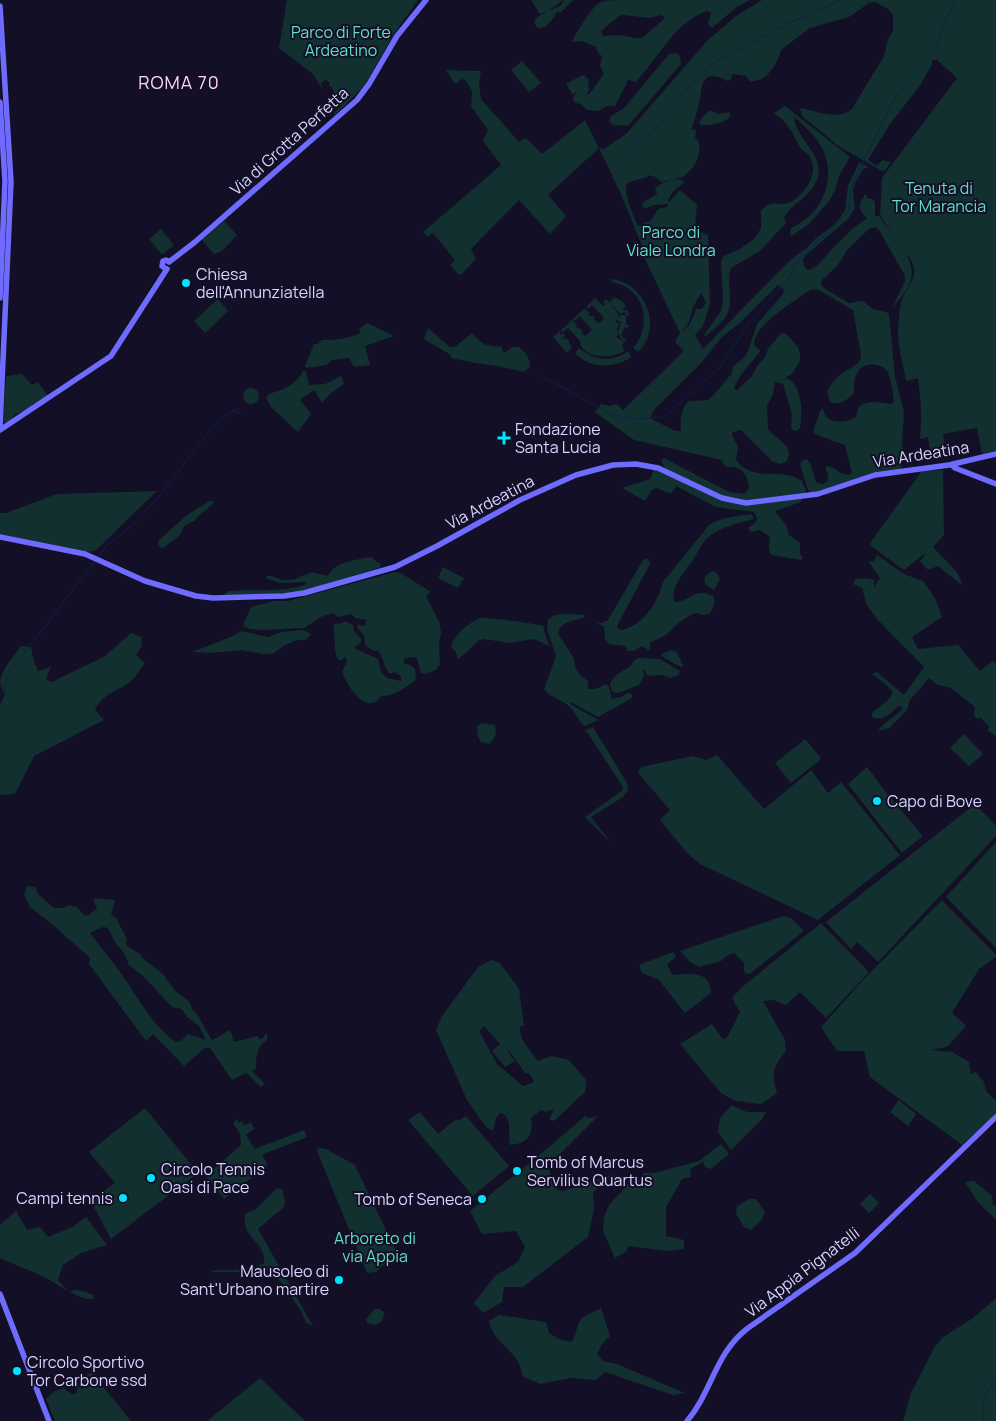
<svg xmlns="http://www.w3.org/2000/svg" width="996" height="1421" font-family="Manrope,sans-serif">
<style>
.green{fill:#12302f;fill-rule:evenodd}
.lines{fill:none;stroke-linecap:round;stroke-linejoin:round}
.stream{stroke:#0c2248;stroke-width:1}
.secondary{stroke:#6f6bff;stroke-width:5.5}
.poi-dot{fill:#00e5ff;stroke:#130f26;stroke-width:2}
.labels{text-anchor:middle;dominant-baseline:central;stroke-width:4;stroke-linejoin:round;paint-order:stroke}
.park-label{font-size:16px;fill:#5fe0c0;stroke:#130f26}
.street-label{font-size:16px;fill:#d9d4ff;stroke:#130f26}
.poi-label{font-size:16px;fill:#d9d4ff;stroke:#130f26;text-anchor:start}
.neighbourhood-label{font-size:18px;letter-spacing:1px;fill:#ffd6f0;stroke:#130f26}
</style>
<rect width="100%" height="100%" fill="#130f26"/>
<!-- green -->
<g class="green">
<path d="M 287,0 L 418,0 L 394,34 L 363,87 L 334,116 L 334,113 L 341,106 L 331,86 L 329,87 L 329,82 L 325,80 L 321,83 L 323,90 L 313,74 L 279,48 Z"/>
<path d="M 531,0 L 563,0 L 548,11 L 560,6 L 564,0 L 573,0 L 561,12 L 557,12 C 552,20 548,28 538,28 L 534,22 L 536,18 L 547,11 L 540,14 Z"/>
<path d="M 623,0 L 750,0 L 737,7 L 712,28 L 708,24 L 711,13 L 707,11 C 677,20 657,59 636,82 L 628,80 L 615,106 L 606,106 L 599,111 L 587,110 L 582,105 L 574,102 L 573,97 L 577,92 L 572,94 L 566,83 C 573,81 577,77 584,75 L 588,79 L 589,90 L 586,96 L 590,93 L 604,74 L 600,66 L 602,56 L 599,54 L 596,47 L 582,41 L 572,42 C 576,33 591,8 599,3 C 605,0 616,0 623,0 ZM 623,15 L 650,18 L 661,15 L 665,17 L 663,20 L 642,38 L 635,38 L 620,35 L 603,36 L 601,31 L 619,16 Z"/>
<path d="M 762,0 L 996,0 L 996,451 L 982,454 L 977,428 L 943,434 L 946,454 L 931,457 L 928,437 L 920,439 C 922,417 921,399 918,378 L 906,381 C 904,366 898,349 898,334 C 898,325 899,312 901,303 C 906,284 925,276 906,253 C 919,279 908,288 892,309 L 905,281 L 905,276 L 879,230 L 876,227 L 870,228 L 847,250 L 838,265 L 821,281 L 821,284 L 825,289 L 849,303 L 863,301 L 873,309 L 886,312 L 889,314 L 895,376 L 904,412 L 902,445 L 903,446 L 901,469 L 874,473 L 812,493 L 808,490 L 800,464 L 803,460 L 807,459 C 813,465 813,476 817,483 L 823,484 L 828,481 L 828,474 L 826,471 L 826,466 C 835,466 840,475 849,475 L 852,473 L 845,445 L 820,436 L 813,432 L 821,409 L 823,409 C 825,424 844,424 856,417 C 857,414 857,411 858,409 C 863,399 883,403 891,404 L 894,402 C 894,396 890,375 887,371 C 882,363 865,362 859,370 C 854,376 854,385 854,393 C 847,400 840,406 830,402 L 827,391 C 831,384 835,379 841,374 C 848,368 861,366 861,355 L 853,310 L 819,290 L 813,289 L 808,291 C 793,303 754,324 754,345 L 760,350 L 759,353 L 740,376 L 734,388 L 737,390 L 751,377 L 758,365 L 765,357 L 768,349 L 781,333 L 786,334 L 798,347 L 800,354 L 800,360 L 797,366 L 792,374 L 785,378 C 802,381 803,414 800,428 L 796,431 L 791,429 L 792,414 L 783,384 L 775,382 L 773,394 L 767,406 L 768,429 C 776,440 796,445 786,462 L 781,464 L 773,462 L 741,430 L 733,432 L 732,435 L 738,447 L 736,460 C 754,484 783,466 802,481 L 806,491 L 801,502 L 775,511 L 786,525 L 789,535 L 800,543 L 800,554 L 803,558 L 801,560 L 772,555 C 767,549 769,544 770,537 L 760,530 L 750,532 L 748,528 L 756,522 L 757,518 L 754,512 L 716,507 L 676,486 L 671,494 L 657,488 L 652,490 L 645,501 L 622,488 L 650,479 L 654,469 L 667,472 L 661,461 L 664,458 L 729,492 L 744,494 L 749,488 C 748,475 741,465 727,467 L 724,465 L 722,460 L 634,440 L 595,412 L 601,404 L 610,406 L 617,404 L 623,410 L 684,351 L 675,342 L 680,333 L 644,257 L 645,253 L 621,194 L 599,148 L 604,149 L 626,134 L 708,40 L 736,16 ZM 875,2 L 888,9 L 893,15 L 893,31 L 888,39 L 884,56 L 852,109 C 836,121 818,111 800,108 L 802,116 L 824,134 L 837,145 L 880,170 L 885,171 L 891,162 L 882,160 L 877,166 L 868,160 L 890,124 L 919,87 L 931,66 L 933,60 L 937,60 L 957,78 L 882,178 L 880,215 L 893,235 L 879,216 L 875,216 L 875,203 L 873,199 L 867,198 L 867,195 L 865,195 C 858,203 858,211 867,218 L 866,219 C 854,226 842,239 832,249 C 824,257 819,267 808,270 L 805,268 L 803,260 L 805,256 L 849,218 L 855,208 L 853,191 L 855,183 L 863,169 L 869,167 L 859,162 L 848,186 L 845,210 L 840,218 L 830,228 L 816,238 L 806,249 L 794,257 L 783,267 L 703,349 L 695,335 L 703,326 L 710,304 L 708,235 L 697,230 L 695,227 L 697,205 L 680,190 L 668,203 C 670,192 675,190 683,184 L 684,181 C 675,176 663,182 655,188 L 657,194 L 642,203 L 644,209 L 654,205 L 668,204 L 667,207 L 658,209 L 651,220 L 638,226 C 635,220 621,188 628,183 C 631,181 642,179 647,177 L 647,175 L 656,177 L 662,182 L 683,177 C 695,168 701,157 699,142 L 695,138 L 696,130 L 691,129 C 695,120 698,108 700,98 C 701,94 701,90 702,86 C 705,72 719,76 727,81 L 731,79 L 733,74 L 746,76 L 750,82 C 755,81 762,80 766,76 C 772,71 780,58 781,50 L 810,28 L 849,17 L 869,3 ZM 778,285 L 784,290 L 783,294 L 757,324 L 748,351 L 744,358 L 733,366 L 732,373 L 713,396 L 708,400 L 689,401 C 681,408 680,420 681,431 L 675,431 L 650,418 L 653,411 L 701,363 L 722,337 L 741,322 ZM 701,293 L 706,302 L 702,309 L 696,309 L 690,324 L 681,333 L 689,322 L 693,307 Z"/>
<path d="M 676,53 L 680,56 L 681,64 L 628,126 L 613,125 L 609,121 L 611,116 L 624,108 L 669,54 Z"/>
<path d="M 522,61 L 541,83 L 529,92 L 511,70 Z"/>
<path d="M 446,70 L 481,71 L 479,84 L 481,99 L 519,142 L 526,138 L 542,154 L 585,120 L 599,148 L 548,195 L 566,216 L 550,234 L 519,200 L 471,249 L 476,259 L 462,274 L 459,275 L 450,265 L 455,260 L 433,233 L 428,237 L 423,232 L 501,165 L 483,141 L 488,130 L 471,106 L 472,91 L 465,80 L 462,79 L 455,84 Z"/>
<path d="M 785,106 L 850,157 L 839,176 L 835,191 L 829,201 L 810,223 L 792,236 L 790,234 L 791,228 C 832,210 841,159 808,130 C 803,125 800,121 794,117 C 796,141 830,158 815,184 C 808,198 791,204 784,218 L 786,223 L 760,251 L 731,268 C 726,283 734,300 727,315 C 722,324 712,330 705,337 L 704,335 L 721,311 L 723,300 L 721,261 L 724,256 L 740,249 L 755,238 L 761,228 L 761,211 C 763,209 767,205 770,204 C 779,202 785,206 793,201 C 806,191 819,174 810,157 C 808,153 802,151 799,146 C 792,131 788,123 774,113 Z"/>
<path d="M 710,110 L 719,114 L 729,112 L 731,116 C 726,123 709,126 701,125 L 699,123 L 703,116 Z"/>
<path d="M 224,221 L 237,235 L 222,251 L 214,254 L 202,240 Z"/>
<path d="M 161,229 L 174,245 L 162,255 L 149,239 Z"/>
<path d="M 611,279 C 645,282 664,328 638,352 L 633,348 C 654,325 644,286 611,282 Z"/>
<path d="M 613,297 L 622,301 L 626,306 L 623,308 L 624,311 L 627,309 L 629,315 L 626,316 L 626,324 L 629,325 L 628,328 L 625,327 L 621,335 L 627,341 L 625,342 L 620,338 L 621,337 L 618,333 L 621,322 L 616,320 L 616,322 L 619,323 L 617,329 L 618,335 L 616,337 L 624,342 L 622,346 L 625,351 C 611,359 586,359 580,344 L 581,342 L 568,328 L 563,332 L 565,336 L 563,338 L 565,340 L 566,338 L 570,342 L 569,344 L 572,344 L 570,345 L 572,347 L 567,353 L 553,337 L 560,331 L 561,333 L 560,335 L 562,335 L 563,333 L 561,330 L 572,320 L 574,321 L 572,323 L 575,322 L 577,325 L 576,327 L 582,330 L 581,332 L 583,332 L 582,334 L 585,336 L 592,330 L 580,316 L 575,321 L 573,319 L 585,308 L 585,311 L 587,310 L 590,313 L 588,315 L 590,317 L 592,315 L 595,318 L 593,319 L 596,320 L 595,322 L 600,323 L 604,318 L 592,305 L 588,309 L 586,307 L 595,298 L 603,306 L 605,304 L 603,302 L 606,300 L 608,300 L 608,302 L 611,301 C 612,309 619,312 620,320 L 620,315 L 626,315 L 625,312 L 620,314 L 613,306 L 610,300 L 612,300 Z"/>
<path d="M 218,299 L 228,311 L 205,333 L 194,321 Z"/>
<path d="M 367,323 L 394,336 L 365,346 L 370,365 L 354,367 L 349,358 L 332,360 L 326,365 L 306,368 L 305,366 L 314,344 L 318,344 L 322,340 C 337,340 347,339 360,333 L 359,329 Z"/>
<path d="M 428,328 L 450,347 L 456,346 L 472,333 C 480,343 488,348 501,346 L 504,353 L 513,347 L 519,347 C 526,352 530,358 530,367 L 524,372 L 498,366 L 475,363 L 451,358 L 451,355 L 425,340 L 424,338 Z"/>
<path d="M 579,348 C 593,360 613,363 628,351 L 631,357 C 614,369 590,369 575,353 Z"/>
<path d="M 303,371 L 306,371 L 309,385 L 325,384 L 341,376 L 344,384 L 331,393 L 322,403 L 314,390 L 300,400 L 311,414 L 298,432 L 271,407 L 266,397 L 269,394 C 284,389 295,386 303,371 Z"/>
<path d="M 22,374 L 32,385 L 38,382 L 48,396 L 24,411 L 16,414 L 8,422 L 3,422 L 6,376 Z"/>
<circle cx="251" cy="396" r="8"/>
<path d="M 943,470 L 944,535 L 933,547 L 957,572 L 963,586 L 938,566 L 928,570 L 920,561 L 925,555 L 924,554 L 904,570 L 871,546 L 870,543 L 922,471 Z"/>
<path d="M 157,491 L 95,551 L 85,552 L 0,535 L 0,513 L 6,513 L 57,494 Z"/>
<path d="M 210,501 L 213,501 L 213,504 L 197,517 L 196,520 L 184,526 L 180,535 L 163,548 L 160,547 L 158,544 L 159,540 L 187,515 Z"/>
<path d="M 752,514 L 754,519 C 738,523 720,527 707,538 C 700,545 698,553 692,561 C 684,573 671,586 674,602 C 692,602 694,585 714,597 L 714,605 L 710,613 L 704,615 L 697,613 L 692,614 L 677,624 L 666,635 L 650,643 L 650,651 L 642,646 L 634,651 L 628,651 L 625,646 L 609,644 L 605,639 L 604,627 L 597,623 L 601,623 L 608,620 L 643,560 L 648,558 L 650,564 L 620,620 L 617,627 L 620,630 C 643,627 657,603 663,582 L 709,525 C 722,517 738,516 752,514 Z"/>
<path d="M 877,555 L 904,574 L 923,581 L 935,598 L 942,617 L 912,637 L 918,649 L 958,645 L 980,671 L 993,661 L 996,663 L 996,736 L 988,731 L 989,726 L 981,718 L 978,719 L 974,716 L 975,707 L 951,688 L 936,684 L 929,678 L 910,700 L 907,710 L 889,728 L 883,730 L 878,730 L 884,724 L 902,710 L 903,707 L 898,706 C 891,714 883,721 872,717 L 872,713 L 889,699 L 893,692 L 884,683 L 872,674 L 877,672 L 904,695 L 924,667 L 876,618 L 866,603 L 862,588 L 853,584 L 856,578 L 862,579 L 867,578 L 874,580 L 874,587 L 880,578 L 869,562 L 874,561 Z"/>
<path d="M 371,557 L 377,562 L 381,564 L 381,567 L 300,592 L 286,594 L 223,596 L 228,591 C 249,589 288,593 306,584 L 305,582 L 280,583 L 266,578 L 267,576 L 272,576 L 282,580 L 293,580 L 312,572 L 328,576 C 334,561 357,560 371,557 Z"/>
<path d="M 443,567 L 464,578 L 458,588 L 438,578 Z"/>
<path d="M 713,571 L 716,572 L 720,579 L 715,589 L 712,589 L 705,584 C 703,576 707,574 713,571 Z"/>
<path d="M 395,572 L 401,573 L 431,592 L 426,596 L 439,622 L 441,632 L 439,644 L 440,664 L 436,670 L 425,674 L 421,673 L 417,658 L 413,657 L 405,658 L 403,663 L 410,665 L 415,669 L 416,680 C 405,688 395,696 381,696 C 379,698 378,701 375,702 C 360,709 345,681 342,671 L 347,663 L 346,658 L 345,657 L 342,660 L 338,660 C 333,650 336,637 333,625 L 335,623 L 339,624 L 346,621 L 354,626 L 353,630 L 361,639 L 361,642 L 354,648 L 378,659 L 381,672 L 387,678 L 401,681 L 401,676 L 394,672 L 390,674 C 384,668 384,658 378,651 L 372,650 L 365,645 L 364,636 L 357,627 L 358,625 L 364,626 L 367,620 L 355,618 L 351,614 L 338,617 L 333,613 L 321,617 L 304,628 L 264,630 L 250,629 L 243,626 L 251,607 L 274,601 L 288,601 Z"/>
<path d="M 566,614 L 585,615 L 585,617 C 575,621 560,621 558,633 L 574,659 C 574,669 579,675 588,681 L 588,689 L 596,689 L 606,684 L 609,687 L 612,699 L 622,697 L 627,693 L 632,694 L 632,698 L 598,717 L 570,702 L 570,704 L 598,720 L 585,726 C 579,723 576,713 570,707 C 563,700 550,698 544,689 L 556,656 L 547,630 L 548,619 L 555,615 Z"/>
<path d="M 481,618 C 488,617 538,624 543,626 L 549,646 L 534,639 L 510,643 L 484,639 L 478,641 L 459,659 L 457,658 L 457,654 L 451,647 C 455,634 469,622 481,618 Z"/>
<path d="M 303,630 L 311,634 L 306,640 L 297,640 L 283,646 L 274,653 L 268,654 L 262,654 L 242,650 L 211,653 L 192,652 L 231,637 L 241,631 L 268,637 L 281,632 Z"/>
<path d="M 131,633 L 141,637 L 142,646 L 136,655 L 145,663 C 141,668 137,675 133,679 C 120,692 104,691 95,710 L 104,720 L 34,756 L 15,794 L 0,795 L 0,705 L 5,694 C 3,690 0,686 0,682 C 1,670 14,656 21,646 L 31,647 L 34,662 L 38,671 L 51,667 L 46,680 L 52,682 L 105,656 Z"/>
<path d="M 671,650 L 677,652 L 683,666 L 681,667 L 664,658 L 661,654 Z"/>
<path d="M 639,658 L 660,659 L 680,671 L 678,675 L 670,678 L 663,675 L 647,676 L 645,670 L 643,669 L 644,676 L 639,685 L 618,693 L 612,692 L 610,683 L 616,675 L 632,665 L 633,661 Z"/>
<path d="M 482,723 L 495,725 C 497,732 495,740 489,744 L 481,742 L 478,737 L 477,726 Z"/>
<path d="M 593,727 L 627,783 L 628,790 L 623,797 L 591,817 L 612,844 L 585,817 L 623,790 L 623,787 L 587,732 L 584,731 Z"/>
<path d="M 964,734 L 983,754 L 969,766 L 950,748 Z"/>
<path d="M 804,740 L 806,740 L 820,757 L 820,760 L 791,783 L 775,763 Z"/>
<path d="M 717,755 L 764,809 L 811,770 L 828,793 L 841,782 L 900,855 L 818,920 L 700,864 L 687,853 L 660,820 L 670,810 L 638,773 L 641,767 L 693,756 L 706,760 Z"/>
<path d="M 867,767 L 888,795 L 923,836 L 902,853 L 848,784 Z"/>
<path d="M 975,804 L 996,826 L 996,836 L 878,962 L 857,942 L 851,949 L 826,922 Z"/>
<path d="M 996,842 L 996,948 L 946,897 Z"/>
<path d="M 27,886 L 36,887 L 38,894 L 54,908 L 62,908 L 69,905 L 77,907 L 85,916 L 88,915 L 97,909 L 93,900 L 95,898 L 115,900 L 111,915 L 116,918 L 127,939 L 126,945 L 141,955 L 142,958 L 163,974 L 175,991 L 189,1001 L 193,1011 L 196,1013 L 212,1040 L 230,1030 L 234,1042 L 258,1036 L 259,1039 L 262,1039 L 265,1035 L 267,1035 L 267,1040 C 256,1047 256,1057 256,1069 L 252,1071 L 265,1084 L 261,1087 L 246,1073 L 232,1080 L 210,1048 L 205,1048 L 184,1066 L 153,1034 L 146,1041 L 89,964 L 90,958 L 53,925 L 30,907 L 24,895 ZM 103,927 L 108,928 L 116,944 L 124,953 L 129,965 L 144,977 L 172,1007 L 182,1009 L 187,1017 L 199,1026 L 206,1040 L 188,1034 L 181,1041 L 176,1042 C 155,1028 141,1003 127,982 C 116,965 102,949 90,933 Z"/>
<path d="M 942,900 L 996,955 L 996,957 L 979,969 L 952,1013 L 966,1026 L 947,1047 L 931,1050 L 952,1052 L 969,1062 L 971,1074 L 976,1072 L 984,1082 L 986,1091 L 996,1101 L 996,1114 L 962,1145 L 870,1077 L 864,1051 L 837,1051 L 821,1027 L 864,979 Z"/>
<path d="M 783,916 L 791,918 L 804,931 L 751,973 L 747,974 L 744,971 L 744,963 L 734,953 L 726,956 L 721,961 L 699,967 L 690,962 L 680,951 Z"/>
<path d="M 821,923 L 869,972 L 826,1018 L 800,992 L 786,1005 L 774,1000 L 763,1001 L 785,1040 L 786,1050 C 774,1068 770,1071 777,1093 L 761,1104 L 735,1101 L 721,1093 L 680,1044 L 712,1024 L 723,1040 L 728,1036 L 740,1012 L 732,998 L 742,987 Z"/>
<path d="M 673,952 L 676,957 L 667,964 L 672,975 C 688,973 711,970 711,993 L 685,1013 L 659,980 L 642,973 L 639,965 Z"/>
<path d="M 491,960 L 500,963 L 519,989 L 524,1026 L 520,1026 C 519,1040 530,1050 538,1061 L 552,1056 L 569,1060 L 586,1080 L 585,1092 L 554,1121 L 549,1119 L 554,1109 L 546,1112 L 541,1110 L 531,1118 C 534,1134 528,1144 510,1145 C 508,1133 513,1116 500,1113 L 496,1118 L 493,1131 L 486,1127 L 467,1100 L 436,1030 L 442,1016 L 478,967 ZM 484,1026 L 500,1044 L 492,1051 L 505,1067 L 515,1061 L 508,1052 L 509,1051 L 525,1073 L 530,1074 L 534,1082 L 523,1086 L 497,1064 L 479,1031 Z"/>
<path d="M 899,1100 L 916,1114 L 908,1126 L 890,1112 Z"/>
<path d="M 732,1105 L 747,1112 L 766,1112 L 762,1119 L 731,1150 L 718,1132 L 720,1118 Z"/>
<path d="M 145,1108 L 198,1173 L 111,1239 L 90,1200 L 115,1183 L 89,1152 Z"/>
<path d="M 420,1112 L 438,1134 L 456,1119 L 458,1121 L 466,1116 L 509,1166 L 473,1196 L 408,1120 Z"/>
<path d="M 585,1116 L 588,1118 L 598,1116 L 559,1155 L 549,1162 L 548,1168 L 557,1190 L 563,1191 L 613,1174 L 593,1192 L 594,1210 L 588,1237 L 523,1287 L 504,1287 L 502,1302 L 483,1313 L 474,1303 L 495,1276 L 518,1262 L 525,1247 L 516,1231 L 482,1234 L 470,1211 L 550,1146 Z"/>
<path d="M 237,1119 L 239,1123 L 242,1121 L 244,1125 L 251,1123 L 254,1129 L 246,1135 L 255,1149 L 304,1130 L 307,1137 L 262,1155 L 268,1165 L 224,1199 L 206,1176 L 241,1145 L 240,1134 L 233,1123 Z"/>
<path d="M 721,1144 L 729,1154 L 711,1169 L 705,1167 L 703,1162 L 690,1169 L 691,1177 L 682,1179 L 666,1207 L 666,1236 L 684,1240 L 684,1249 L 669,1251 L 628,1246 L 627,1251 L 615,1258 L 603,1231 L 604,1217 L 609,1205 L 629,1183 L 641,1179 L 643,1173 L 654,1173 L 699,1161 Z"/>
<path d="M 318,1148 L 326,1149 L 355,1165 L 397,1253 L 376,1272 L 367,1273 L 317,1151 Z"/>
<path d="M 974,1181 L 992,1196 L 993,1205 L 996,1206 L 996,1220 L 978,1202 L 965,1182 Z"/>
<path d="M 277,1188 L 282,1189 L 285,1201 L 284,1207 L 258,1229 L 313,1326 L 306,1323 C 303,1312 295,1303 289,1293 C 264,1258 261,1274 225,1272 C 220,1272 215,1273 210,1271 C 226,1269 250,1272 264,1263 C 267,1242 238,1236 246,1213 L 255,1210 Z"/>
<path d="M 870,1194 L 879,1203 L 869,1213 L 860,1204 Z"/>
<path d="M 750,1199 L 756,1199 L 765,1212 L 762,1219 L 751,1230 L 744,1227 L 736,1214 L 737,1206 Z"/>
<path d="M 16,1211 L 27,1230 L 40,1227 L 48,1237 L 72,1227 L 86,1217 L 107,1245 L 81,1253 L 63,1265 L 58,1280 L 69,1292 C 77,1287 85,1292 94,1295 L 93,1299 C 80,1301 56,1283 44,1277 C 30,1270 14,1265 0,1258 L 0,1225 Z"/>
<path d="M 996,1298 L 996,1421 L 903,1421 L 911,1393 L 934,1348 L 942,1338 L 973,1318 Z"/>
<path d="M 601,1308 L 610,1336 L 602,1344 L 597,1354 L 603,1361 L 617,1364 L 685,1393 L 673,1395 L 605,1372 L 596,1380 L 571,1378 L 540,1384 L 522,1376 C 522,1353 493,1344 489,1321 L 499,1315 L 546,1322 L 549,1333 L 559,1339 L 571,1342 C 576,1336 576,1329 579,1322 C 583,1315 594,1312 601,1308 Z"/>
<path d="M 375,1309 L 379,1309 L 385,1313 L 381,1322 L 376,1325 L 367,1323 L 366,1319 Z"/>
<path d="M 90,1373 L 92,1373 L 131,1421 L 55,1421 L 46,1399 L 53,1392 L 63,1388 L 72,1394 L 75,1394 L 77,1393 C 77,1382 81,1379 90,1373 Z"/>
<path d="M 260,1378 L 305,1421 L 207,1421 Z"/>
</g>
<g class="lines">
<!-- stream -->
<g class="stream">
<path d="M 934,49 L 955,0"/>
<path d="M 624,153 L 651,134 L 696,78 L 715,62 L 789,23 L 841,0"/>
<path d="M 540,375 L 611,414 L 633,419 L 664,417 L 719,368 L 749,323 L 790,277 L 795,264 L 848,212 L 852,186 L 877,133 L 895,97 L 924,62"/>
<path d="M 234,411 L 239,409"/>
<path d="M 99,557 L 106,546 L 136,522 L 161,494 L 203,439 L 223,418 L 233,411 L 240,413"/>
<path d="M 0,696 L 4,691 L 8,674 L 96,560"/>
<path d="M 984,1421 C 981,1408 985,1389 996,1381"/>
</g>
<!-- secondary -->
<g class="secondary">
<path d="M 0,6 L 11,182 L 0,427"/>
<path d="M 0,102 L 5,181 L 0,298"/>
<path d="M 166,269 L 162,266 L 163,261 L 166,260 L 169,262 L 195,242 L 357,100 L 369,84 L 397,36 L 426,0"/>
<path d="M 0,430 L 111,356 L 167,269"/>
<path d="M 952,465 L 955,468 L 996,484"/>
<path d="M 0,537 L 85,554 L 145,581 L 196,596 L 213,598 L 284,596 L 304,593 L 395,567 L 437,546 L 520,500 L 576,475 L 613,465 L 636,464 L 658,468 L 722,498 L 746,503 L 818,494 L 875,475 L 949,465 L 996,454"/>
<path d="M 0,1294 L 49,1421"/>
<path d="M 687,1421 C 712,1392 715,1353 748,1328 L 855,1253 L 996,1117"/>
</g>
</g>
<!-- markers -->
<g class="poi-dot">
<circle cx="186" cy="283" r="5"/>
<path d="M501.5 430.5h5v5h5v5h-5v5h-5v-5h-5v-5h5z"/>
<circle cx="877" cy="801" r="5"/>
<circle cx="517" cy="1171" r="5"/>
<circle cx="151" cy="1178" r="5"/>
<circle cx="123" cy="1198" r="5"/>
<circle cx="482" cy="1199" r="5"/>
<circle cx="339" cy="1280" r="5"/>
<circle cx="17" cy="1371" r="5"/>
</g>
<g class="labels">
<!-- park labels -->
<g class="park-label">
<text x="341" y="32">Parco di Forte<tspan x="341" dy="18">Ardeatino</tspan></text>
<text x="939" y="188">Tenuta di<tspan x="939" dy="18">Tor Marancia</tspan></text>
<text x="671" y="232">Parco di<tspan x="671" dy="18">Viale Londra</tspan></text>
<text x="375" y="1238">Arboreto di<tspan x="375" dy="18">via Appia</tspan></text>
</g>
<!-- street labels -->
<g class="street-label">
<text transform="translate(289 141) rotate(-42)">Via di Grotta Perfetta</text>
<text transform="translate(921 454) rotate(-9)">Via Ardeatina</text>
<text transform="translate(490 502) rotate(-28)">Via Ardeatina</text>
<text transform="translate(802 1272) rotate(-37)">Via Appia Pignatelli</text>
</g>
<!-- poi labels -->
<g class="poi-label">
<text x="196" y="274">Chiesa<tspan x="196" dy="18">dell'Annunziatella</tspan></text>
<text x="515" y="429">Fondazione<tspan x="515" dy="18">Santa Lucia</tspan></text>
<text x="887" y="801">Capo di Bove</text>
<text x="527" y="1162">Tomb of Marcus<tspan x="527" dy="18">Servilius Quartus</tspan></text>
<text x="161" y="1169">Circolo Tennis<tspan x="161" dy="18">Oasi di Pace</tspan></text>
<text x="113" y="1198" text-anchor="end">Campi tennis</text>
<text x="472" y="1199" text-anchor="end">Tomb of Seneca</text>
<text x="329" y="1271" text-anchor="end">Mausoleo di<tspan x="329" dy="18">Sant'Urbano martire</tspan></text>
<text x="27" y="1362">Circolo Sportivo<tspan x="27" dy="18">Tor Carbone ssd</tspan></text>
</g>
<!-- neighbourhood labels -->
<g class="neighbourhood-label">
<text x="179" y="82">ROMA 70</text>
</g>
</g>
</svg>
